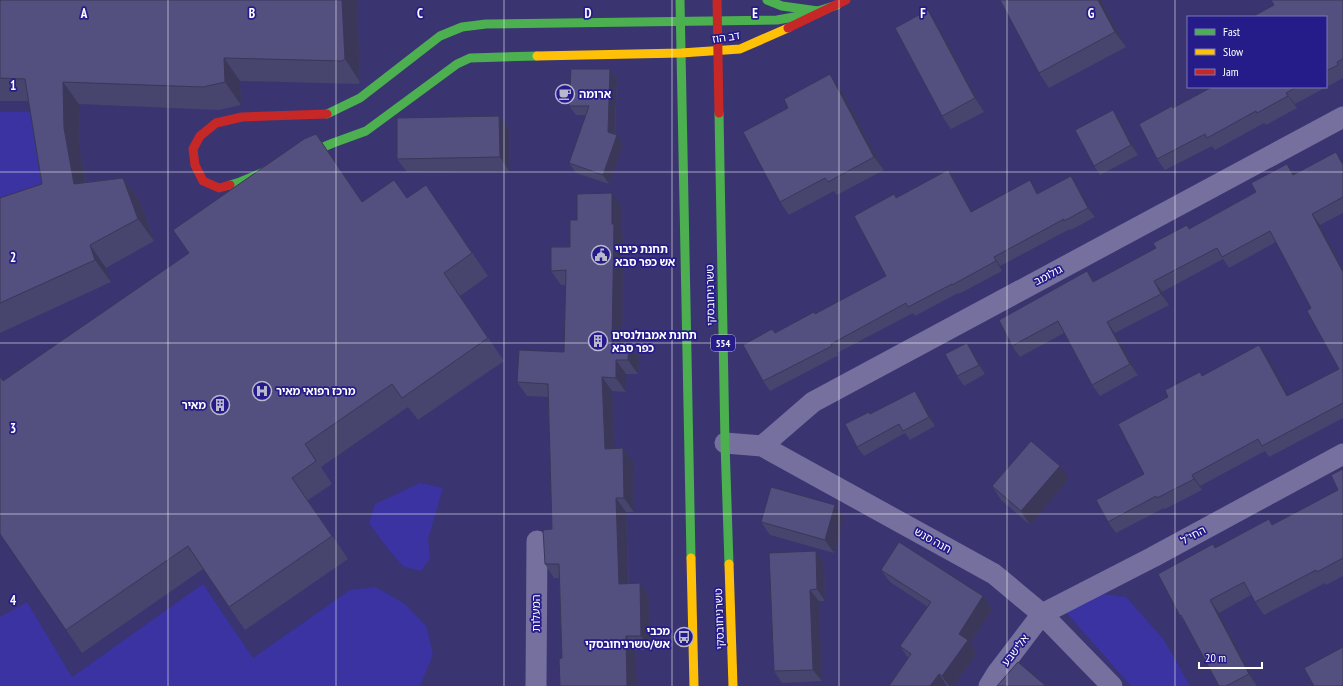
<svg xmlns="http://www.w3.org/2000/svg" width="1343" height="686" font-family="'PT Sans Narrow','Noto Sans Hebrew',sans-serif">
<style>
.green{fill:#3a33a1}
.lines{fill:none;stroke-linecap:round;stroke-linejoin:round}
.street{stroke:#76709e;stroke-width:21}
.fast{stroke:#4caf50;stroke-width:9}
.slow{stroke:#ffc107;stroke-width:9}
.jam{stroke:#c62828;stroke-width:9}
.wall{fill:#47446d}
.shaded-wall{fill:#3a3759}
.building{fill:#534f7f;stroke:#3a3759}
.grid{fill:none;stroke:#fff;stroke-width:1;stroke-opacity:0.55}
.labels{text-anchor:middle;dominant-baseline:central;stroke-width:3.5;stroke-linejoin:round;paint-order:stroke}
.shield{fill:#251c89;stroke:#bebbdc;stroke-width:1}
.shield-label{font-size:10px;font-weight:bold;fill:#fff}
.street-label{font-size:11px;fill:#fff;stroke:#251c89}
.poi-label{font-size:11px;font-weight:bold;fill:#fff;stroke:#251c89;text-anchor:start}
.grid-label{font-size:13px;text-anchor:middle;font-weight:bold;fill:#fff;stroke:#251c89;stroke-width:3.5;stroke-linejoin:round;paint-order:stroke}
</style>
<rect width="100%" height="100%" fill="#3a3470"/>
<!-- green -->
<g class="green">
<path d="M 0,112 L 33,112 L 48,197 L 0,210 Z"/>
<path d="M 420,483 L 443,488 L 428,539 L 430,558 L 421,571 L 404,567 L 388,549 L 369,523 L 375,504 Z"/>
<path d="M 203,584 L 253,658 L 350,590 L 376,587 L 405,604 L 427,627 L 433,655 L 420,686 L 0,686 L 0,617 L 27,602 L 72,677 Z"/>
<path d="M 1103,594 L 1126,597 L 1164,640 L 1190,686 L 1131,686 L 1064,610 Z"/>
</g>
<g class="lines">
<!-- street -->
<g class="street">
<path d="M 725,443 L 762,446 L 994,574 L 1042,614 L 1112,686"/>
<path d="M 762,446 L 813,402 L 1343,117"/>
<path d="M 536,686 L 537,541"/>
<path d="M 989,686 L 997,673 L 1042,614 L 1153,557 L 1343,454"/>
</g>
<!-- fast -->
<g class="fast">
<path d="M 680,0 L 691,558"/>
<path d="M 767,0 L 782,6 L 818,11"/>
<path d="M 719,113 L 725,443 L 729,564"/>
<path d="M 327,114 L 360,98 L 440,36 L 462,27 L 486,24 L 777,20 L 805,15 L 837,5"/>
<path d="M 230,185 L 240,182 L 333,143 L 366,131 L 457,64 L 470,58 L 537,56"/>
</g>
<!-- slow -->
<g class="slow">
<path d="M 537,56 L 681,53 L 740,49 L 788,28"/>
<path d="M 691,558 L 694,686"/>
<path d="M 729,564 L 733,686"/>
</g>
<!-- jam -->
<g class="jam">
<path d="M 717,0 L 719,113"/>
<path d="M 788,28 L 846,0"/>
<path d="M 230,185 L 219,188 L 203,181 L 195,165 L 193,149 L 200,136 L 216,123 L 242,117 L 327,114"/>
</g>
</g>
<!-- wall -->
<g class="wall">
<path d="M 0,0 L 357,0 L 360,82 L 358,84 L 240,81 L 241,105 L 219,110 L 79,104 L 80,151 L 86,182 L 123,178 L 139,200 L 154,241 L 106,268 L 111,282 L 0,333 L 0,198 L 42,184 L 29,101 L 0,101 Z"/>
<path d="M 1000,0 L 1101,0 L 1126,47 L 1049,88 L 1039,73 Z"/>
<path d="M 1343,0 L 1343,78 L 1295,104 L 1297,108 L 1266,125 L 1264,123 L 1215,150 L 1212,146 L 1165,170 L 1157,159 L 1173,108 L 1212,87 L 1326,87 L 1326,17 Z"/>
<path d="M 937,24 L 984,112 L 951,129 L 942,116 Z"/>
<path d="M 610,69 L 617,79 L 615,134 L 623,144 L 609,184 L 576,173 L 569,163 L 586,115 L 576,115 L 569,106 Z"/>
<path d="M 840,88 L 884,170 L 837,195 L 834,191 L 789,215 L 780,202 Z"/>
<path d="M 499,116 L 509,129 L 509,171 L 407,172 L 397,159 Z"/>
<path d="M 1119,119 L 1138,155 L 1100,175 L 1094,166 Z"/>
<path d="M 1343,162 L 1343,213 L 1320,225 L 1343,269 L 1343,418 L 1269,457 L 1265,451 L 1200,486 L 1202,490 L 1165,509 L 1164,508 L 1116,533 L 1108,522 L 1144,474 L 1168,397 L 1200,372 L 1203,376 L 1259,345 L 1267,356 L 1288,396 L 1339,369 L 1311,308 L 1276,242 L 1229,268 L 1223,259 L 1162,292 L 1169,305 L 1115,333 L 1138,375 L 1100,396 L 1092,385 L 1064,333 L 1020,357 L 1012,346 L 1087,271 L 1094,281 L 1156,248 L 1189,229 L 1256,192 L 1287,164 L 1295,174 Z"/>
<path d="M 948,170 L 955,180 L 972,212 L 1037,190 L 1039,193 L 1071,176 L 1077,185 L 1095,217 L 1071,230 L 1070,229 L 1000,266 L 1002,271 L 959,294 L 958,293 L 915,316 L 913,313 L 837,353 L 839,355 L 770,391 L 763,381 L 772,329 L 775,333 L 815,314 L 886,276 L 894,194 L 897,198 Z"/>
<path d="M 407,198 L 442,208 L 488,276 L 460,296 L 504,361 L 418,420 L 408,407 L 321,467 L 332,484 L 308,500 L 348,559 L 245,630 L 203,569 L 82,653 L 0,534 L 4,381 L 189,253 L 362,202 Z"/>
<path d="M 622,207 L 622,236 L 623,238 L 622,343 L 629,343 L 639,357 L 638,374 L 626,374 L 626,392 L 612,391 L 614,449 L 623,448 L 633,462 L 634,512 L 626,512 L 629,584 L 640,583 L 649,597 L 651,650 L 635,650 L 637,686 L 560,686 L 562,658 L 559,578 L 554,578 L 545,564 L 552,529 L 548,397 L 527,396 L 517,382 L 564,352 L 566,285 L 561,285 L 551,271 L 570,247 L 577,220 Z"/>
<path d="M 967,343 L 973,352 L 985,374 L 964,386 L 957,376 Z"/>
<path d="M 922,400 L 935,426 L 910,440 L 905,433 L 864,456 L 857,447 L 871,414 Z"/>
<path d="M 1343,469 L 1343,576 L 1326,585 L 1325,583 L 1264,615 L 1255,602 L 1251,595 L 1219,613 L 1257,686 L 1219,686 L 1187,626 L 1180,616 L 1215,548 L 1273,524 L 1338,490 Z"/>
<path d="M 1069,479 L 1030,525 L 1001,500 L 992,486 Z"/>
<path d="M 835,505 L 844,518 L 834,553 L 770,535 L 761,522 Z"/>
<path d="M 816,551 L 824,563 L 825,601 L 819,601 L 822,681 L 782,683 L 774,671 Z"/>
<path d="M 881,570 L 992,609 L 970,643 L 977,653 L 953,686 L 889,686 L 908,658 L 900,646 L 928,607 L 890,582 Z"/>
</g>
<!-- shaded-wall -->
<g class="shaded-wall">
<path d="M 342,0 L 357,0 L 360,82 L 345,59 Z"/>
<path d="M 1098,0 L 1101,0 L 1126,47 L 1115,32 Z"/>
<path d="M 928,10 L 937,24 L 984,112 L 975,98 Z"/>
<path d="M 224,58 L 240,81 L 241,105 L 225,82 Z"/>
<path d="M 610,69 L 617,79 L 614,141 L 608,132 Z"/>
<path d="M 830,74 L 840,88 L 884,170 L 874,157 Z"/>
<path d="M 63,82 L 79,104 L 80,151 L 90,206 L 74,184 L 64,128 Z"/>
<path d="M 1286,93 L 1295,104 L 1297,108 L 1288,96 Z"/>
<path d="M 1113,110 L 1119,119 L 1138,155 L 1131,145 Z"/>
<path d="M 499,116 L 509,129 L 509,171 L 500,157 Z"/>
<path d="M 617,135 L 623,144 L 609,184 L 603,175 Z"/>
<path d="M 1336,152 L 1343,162 L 1343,165 Z"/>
<path d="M 1287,164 L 1295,175 L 1293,175 Z"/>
<path d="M 948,170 L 955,180 L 977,222 L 971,212 Z"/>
<path d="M 1071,176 L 1077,185 L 1095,217 L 1088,208 Z"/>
<path d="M 123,178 L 139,200 L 154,241 L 138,219 Z"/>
<path d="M 1030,180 L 1037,190 L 1044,203 L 1037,194 Z"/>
<path d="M 612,193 L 622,207 L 622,236 L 623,238 L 622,357 L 612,343 Z"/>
<path d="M 1312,214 L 1320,225 L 1343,269 L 1343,272 Z"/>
<path d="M 90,245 L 106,268 L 111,282 L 95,260 Z"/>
<path d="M 994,257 L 1000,266 L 1002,271 L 996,261 Z"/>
<path d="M 1087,271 L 1094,282 L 1093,282 Z"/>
<path d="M 1154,281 L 1162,292 L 1169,305 L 1161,294 Z"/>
<path d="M 1107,322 L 1115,333 L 1138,375 L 1130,364 Z"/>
<path d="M 629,343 L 639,357 L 638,374 L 628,360 Z"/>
<path d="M 967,343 L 973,352 L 985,374 L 979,365 Z"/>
<path d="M 1259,345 L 1267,356 L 1295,407 L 1287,396 Z"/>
<path d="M 616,360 L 626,374 L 626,392 L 616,378 Z"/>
<path d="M 602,377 L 612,391 L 615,463 L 605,449 Z"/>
<path d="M 915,391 L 922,400 L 935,426 L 929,417 Z"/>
<path d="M 623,448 L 633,462 L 634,512 L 624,498 Z"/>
<path d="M 1060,466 L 1069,479 L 1030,525 L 1021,511 Z"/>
<path d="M 1192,475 L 1200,486 L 1202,490 L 1194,479 Z"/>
<path d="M 616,498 L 626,512 L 629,598 L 619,584 Z"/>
<path d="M 835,505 L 844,518 L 834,553 L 825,540 Z"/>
<path d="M 816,551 L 824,563 L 825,601 L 817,589 Z"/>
<path d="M 640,583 L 649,597 L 651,650 L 641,636 Z"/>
<path d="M 810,590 L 819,601 L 822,681 L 813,670 Z"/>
<path d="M 983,596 L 992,609 L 970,643 L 977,653 L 953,686 L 949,686 L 942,676 L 959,634 Z"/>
<path d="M 1210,600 L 1219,613 L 1257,686 L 1249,674 Z"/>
<path d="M 626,636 L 635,650 L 637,686 L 627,686 Z"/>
<path d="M 939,674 L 947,686 L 930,686 Z"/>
</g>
<!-- building -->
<g class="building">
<path d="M 0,0 L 342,0 L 345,59 L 342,61 L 224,58 L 225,82 L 203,87 L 63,82 L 64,128 L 74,184 L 123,178 L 138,219 L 90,245 L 95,260 L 0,303 L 0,198 L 42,184 L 25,79 L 0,78 Z"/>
<path d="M 1000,0 L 1098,0 L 1115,32 L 1039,73 Z"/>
<path d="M 1271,0 L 1343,0 L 1343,59 L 1337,62 L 1338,65 L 1326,71 L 1326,17 L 1252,17 L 1274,5 Z"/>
<path d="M 928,10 L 975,98 L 942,116 L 895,28 Z"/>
<path d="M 571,69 L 610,69 L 608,132 L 617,135 L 603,175 L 569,163 L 589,106 L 569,106 Z"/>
<path d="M 830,74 L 874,157 L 828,182 L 825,178 L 780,202 L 743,132 L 788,108 L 784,99 Z"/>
<path d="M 1212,87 L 1297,87 L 1286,93 L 1288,96 L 1257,113 L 1256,111 L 1207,138 L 1205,134 L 1157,159 L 1139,124 L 1172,106 L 1173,108 Z"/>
<path d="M 1113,110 L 1131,145 L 1094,166 L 1075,130 Z"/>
<path d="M 499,116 L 500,157 L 397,159 L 397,118 Z"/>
<path d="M 316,134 L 362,202 L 394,180 L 407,198 L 426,185 L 472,253 L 444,273 L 488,338 L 402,398 L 392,384 L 305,444 L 316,461 L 292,478 L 332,536 L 229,607 L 188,546 L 66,630 L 0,534 L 0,376 L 3,381 L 189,253 L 173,230 L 304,139 Z"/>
<path d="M 1336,152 L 1343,165 L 1343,197 L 1312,214 L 1343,272 L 1343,403 L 1262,446 L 1258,439 L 1192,475 L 1194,479 L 1157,498 L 1156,496 L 1108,522 L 1096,500 L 1144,474 L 1118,424 L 1168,397 L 1165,390 L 1200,372 L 1202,376 L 1259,345 L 1287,396 L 1339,369 L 1307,311 L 1311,308 L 1270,231 L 1222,257 L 1217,248 L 1154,281 L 1161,294 L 1107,322 L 1130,364 L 1092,385 L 1058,321 L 1012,346 L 999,320 L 1087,271 L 1093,282 L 1156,248 L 1153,243 L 1187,225 L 1189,229 L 1256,192 L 1251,183 L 1287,164 L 1293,175 Z"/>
<path d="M 948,170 L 971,212 L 1030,180 L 1037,194 L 1071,176 L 1088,208 L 1064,221 L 1064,219 L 994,257 L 996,261 L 952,285 L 952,284 L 908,307 L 906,303 L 831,344 L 832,346 L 763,381 L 743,345 L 772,329 L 775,333 L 814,312 L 815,314 L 886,276 L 854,216 L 894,194 L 896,198 Z"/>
<path d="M 612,193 L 612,224 L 614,224 L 612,343 L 629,343 L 628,360 L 616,360 L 616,378 L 602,377 L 605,449 L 623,448 L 624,498 L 616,498 L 619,584 L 640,583 L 641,636 L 626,636 L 627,686 L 560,686 L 559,659 L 562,658 L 559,564 L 545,564 L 543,530 L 552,529 L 548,384 L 517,382 L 519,350 L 564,352 L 566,270 L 551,271 L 551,247 L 570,247 L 570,220 L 577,220 L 577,194 Z"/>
<path d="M 967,343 L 979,365 L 957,376 L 945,354 Z"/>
<path d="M 915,391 L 929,417 L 903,431 L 899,424 L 857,447 L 845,424 L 869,412 L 870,414 Z"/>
<path d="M 1031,441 L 1060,466 L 1021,511 L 992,486 Z"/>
<path d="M 1343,469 L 1343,558 L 1317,572 L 1316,570 L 1255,602 L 1244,582 L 1210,600 L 1249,674 L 1226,686 L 1219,686 L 1181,615 L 1180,616 L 1158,574 L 1213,544 L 1215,548 L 1269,519 L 1272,525 L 1338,490 L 1331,475 Z"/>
<path d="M 771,487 L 835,505 L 825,540 L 761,522 Z"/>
<path d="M 899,542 L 983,596 L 959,634 L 968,640 L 942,676 L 939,674 L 930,686 L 889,686 L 911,654 L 900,646 L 931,602 L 881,570 Z"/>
<path d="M 816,551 L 817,589 L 810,590 L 813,670 L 774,671 L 769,553 Z"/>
<path d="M 1343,647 L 1343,686 L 1314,686 L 1304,668 Z"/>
<path d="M 1018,662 L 1046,686 L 997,686 Z"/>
</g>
<!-- grid -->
<path class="grid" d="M 168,0 L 168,686M 336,0 L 336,686M 504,0 L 504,686M 672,0 L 672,686M 839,0 L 839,686M 1007,0 L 1007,686M 1175,0 L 1175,686M 0,172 L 1343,172M 0,343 L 1343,343M 0,514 L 1343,514"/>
<!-- icons -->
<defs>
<g id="cafe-ring" transform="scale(1)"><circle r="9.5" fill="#251c89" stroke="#bab8cd" stroke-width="1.5"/><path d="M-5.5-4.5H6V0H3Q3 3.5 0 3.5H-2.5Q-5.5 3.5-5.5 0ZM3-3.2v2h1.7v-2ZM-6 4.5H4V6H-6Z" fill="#bab8cd"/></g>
<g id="civic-ring" transform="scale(1)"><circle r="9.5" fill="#251c89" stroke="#bab8cd" stroke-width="1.5"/><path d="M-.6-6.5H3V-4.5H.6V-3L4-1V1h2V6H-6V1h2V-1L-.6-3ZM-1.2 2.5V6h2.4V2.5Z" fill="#bab8cd"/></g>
<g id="building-ring" transform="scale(1)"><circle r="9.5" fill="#251c89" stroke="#bab8cd" stroke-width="1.5"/><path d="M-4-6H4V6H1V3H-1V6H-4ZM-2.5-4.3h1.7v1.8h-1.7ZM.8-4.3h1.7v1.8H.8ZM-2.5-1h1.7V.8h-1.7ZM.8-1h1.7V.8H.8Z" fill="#bab8cd"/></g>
<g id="hospital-ring" transform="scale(1)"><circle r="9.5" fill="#251c89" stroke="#bab8cd" stroke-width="1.5"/><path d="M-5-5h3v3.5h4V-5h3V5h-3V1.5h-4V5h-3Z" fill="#bab8cd"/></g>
<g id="bus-ring" transform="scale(1)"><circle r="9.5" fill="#251c89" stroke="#bab8cd" stroke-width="1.5"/><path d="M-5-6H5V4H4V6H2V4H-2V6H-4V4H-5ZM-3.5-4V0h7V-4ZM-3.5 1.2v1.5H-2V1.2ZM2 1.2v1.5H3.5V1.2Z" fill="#bab8cd"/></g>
</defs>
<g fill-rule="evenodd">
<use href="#cafe-ring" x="565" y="94"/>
<use href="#civic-ring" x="601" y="255"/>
<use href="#building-ring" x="598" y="341"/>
<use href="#hospital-ring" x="262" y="391"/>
<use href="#building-ring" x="220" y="405"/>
<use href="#bus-ring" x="684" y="637"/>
</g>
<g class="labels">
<!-- shield labels -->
<rect class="shield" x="711" y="335" width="24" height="16" rx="3"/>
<g class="shield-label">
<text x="723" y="343">554</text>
</g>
<!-- street labels -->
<g class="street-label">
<text transform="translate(726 37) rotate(-8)">דב הוז</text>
<text transform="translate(1048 275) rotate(-28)">גולומב</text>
<text transform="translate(710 295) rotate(-91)">טשרניחובסקי</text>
<text transform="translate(1193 535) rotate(-28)">החי"ל</text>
<text transform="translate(933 540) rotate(29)">חנה סנש</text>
<text transform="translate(536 613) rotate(-90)">המעלות</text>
<text transform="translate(719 619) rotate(-92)">טשרניחובסקי</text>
<text transform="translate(1015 650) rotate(-52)">אלישבע</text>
</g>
<!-- poi labels -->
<g class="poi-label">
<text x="579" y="94">ארומה</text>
<text x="615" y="249">תחנת כיבוי<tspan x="615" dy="13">אש כפר סבא</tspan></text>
<text x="612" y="335">תחנת אמבולנסים<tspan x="612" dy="13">כפר סבא</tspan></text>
<text x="276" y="391">מרכז רפואי מאיר</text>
<text x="206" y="405" text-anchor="end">מאיר</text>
<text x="670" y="631" text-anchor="end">מכבי<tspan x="670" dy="13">אש/טשרניחובסקי</tspan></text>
</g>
</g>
<g class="grid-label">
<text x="84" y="18">A</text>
<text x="252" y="18">B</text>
<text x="420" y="18">C</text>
<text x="588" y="18">D</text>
<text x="755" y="18">E</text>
<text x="923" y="18">F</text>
<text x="1091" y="18">G</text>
<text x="13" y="90">1</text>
<text x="13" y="262">2</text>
<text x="13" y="433">3</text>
<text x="13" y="605">4</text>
</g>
<!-- legend -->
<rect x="1187" y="16" width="140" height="72" fill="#251c89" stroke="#7c77b8"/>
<rect x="1195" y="29" width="20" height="6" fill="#4caf50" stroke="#7c77b8"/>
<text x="1223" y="36" font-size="12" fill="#ffffff">Fast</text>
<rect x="1195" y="49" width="20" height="6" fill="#ffc107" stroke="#7c77b8"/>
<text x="1223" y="56" font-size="12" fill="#ffffff">Slow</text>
<rect x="1195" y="69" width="20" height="6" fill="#c62828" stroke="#7c77b8"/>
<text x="1223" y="76" font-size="12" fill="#ffffff">Jam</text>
<!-- scale -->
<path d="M1199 662v6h63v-6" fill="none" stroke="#ffffff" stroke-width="2"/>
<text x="1205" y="662" font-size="12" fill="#ffffff" stroke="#251c89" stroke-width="3" paint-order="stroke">20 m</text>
</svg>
